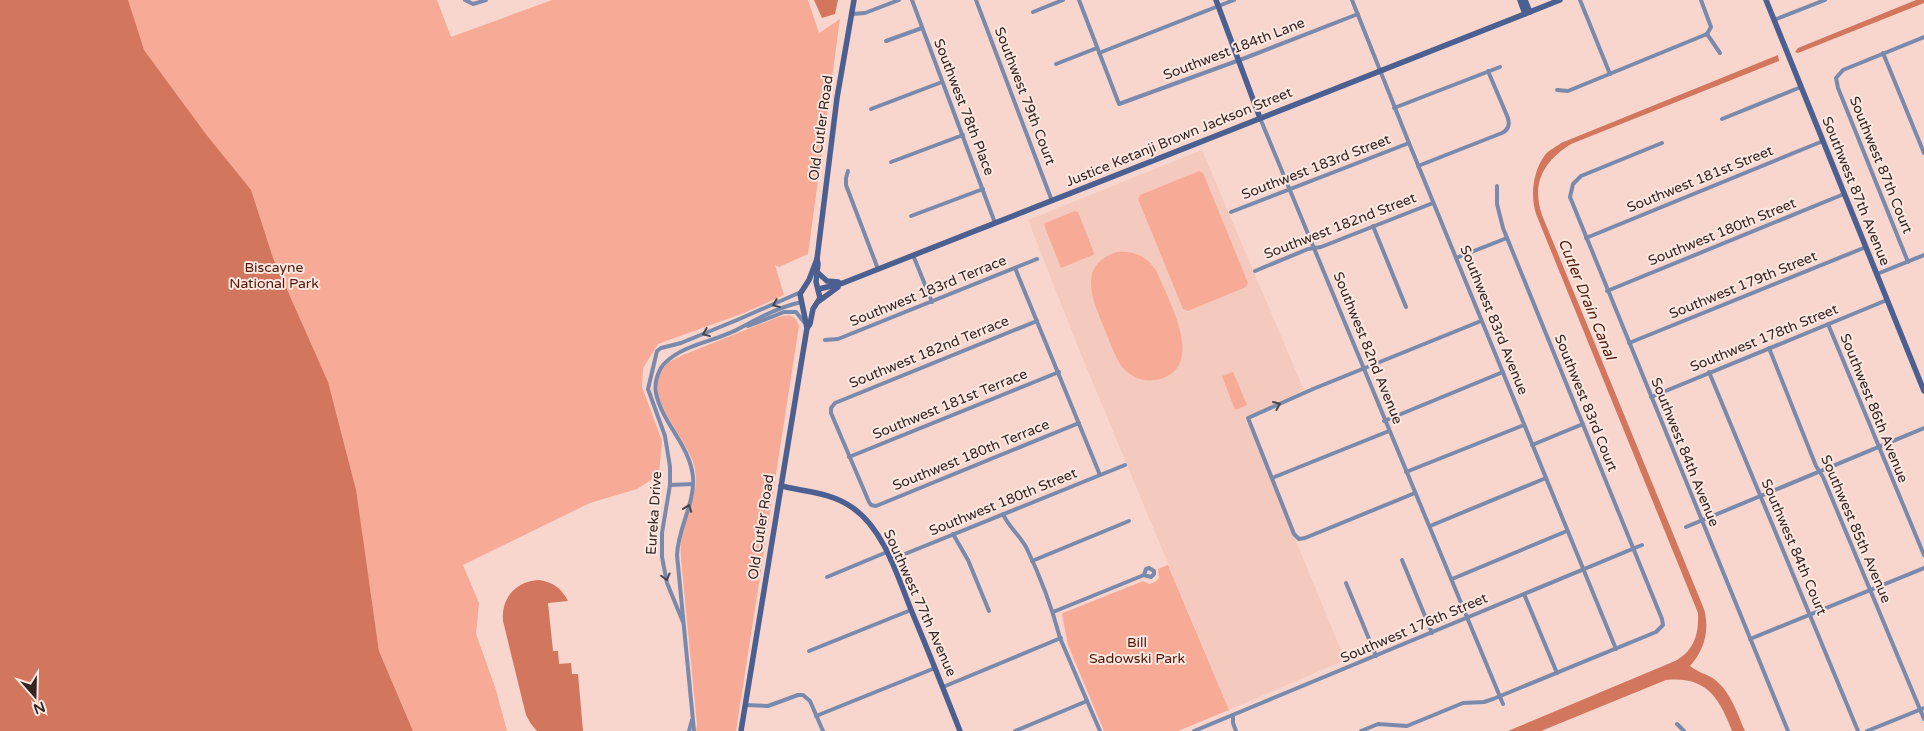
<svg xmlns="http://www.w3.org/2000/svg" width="1924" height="731" font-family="'Varela Round',sans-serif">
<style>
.built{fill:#f5cabe}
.green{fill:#f7ab96}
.water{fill:#d2765d}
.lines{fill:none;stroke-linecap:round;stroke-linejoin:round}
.street{stroke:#7a8aac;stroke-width:4}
.secondary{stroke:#4b6091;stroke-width:5.5}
.oneway{stroke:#48444b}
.labels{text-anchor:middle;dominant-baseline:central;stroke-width:4;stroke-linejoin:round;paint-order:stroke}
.street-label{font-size:14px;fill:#332622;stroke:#fde7e1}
.park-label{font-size:14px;fill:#501606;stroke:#fde7e1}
.water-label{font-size:15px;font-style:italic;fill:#551b0a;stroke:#fde7e1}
</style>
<rect width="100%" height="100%" fill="#f9d6cd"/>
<!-- built -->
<path class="built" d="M 1202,150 L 1304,390 L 1245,417 L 1345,660 L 1229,710 L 1080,352 L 1028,220 Z"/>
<!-- green -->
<g class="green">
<path d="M 0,0 L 437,0 L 451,37 L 552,0 L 808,0 L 819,33 L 840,19 L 808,254 L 779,267 L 775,265 L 784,295 L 744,313 L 658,344 L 643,368 L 642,387 L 662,441 L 659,475 L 637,489 L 590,503 L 463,565 L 479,603 L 476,634 L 496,690 L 507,731 L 413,731 L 379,651 L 369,582 L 0,731 Z"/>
<path d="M 1199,171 L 1203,173 L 1248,283 L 1246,287 L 1188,311 L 1183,309 L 1138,199 L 1140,195 Z"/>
<path d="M 1075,211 L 1078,212 L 1094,253 L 1093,255 L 1061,268 L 1044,225 L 1045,223 Z"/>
<path d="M 1117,252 C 1134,250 1148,257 1157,272 C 1168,300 1209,369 1156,380 C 1142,382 1131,377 1122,367 C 1114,355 1110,341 1104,328 C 1093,300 1076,265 1117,252 Z"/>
<path d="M 789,315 L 796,319 L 799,326 L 736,731 L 696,731 L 697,725 L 681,559 C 681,553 680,546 681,540 C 683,515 700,496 695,469 C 690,438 637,395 666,365 C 671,360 677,358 683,355 L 778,317 Z"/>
<path d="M 1233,372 L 1247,405 L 1235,410 L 1222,376 Z"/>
<path d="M 1168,565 L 1229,710 L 1178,731 L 1104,731 L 1068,645 L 1062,615 L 1063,613 L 1143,581 L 1149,584 L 1155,582 L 1159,578 L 1158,569 Z"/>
</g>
<!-- water -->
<g class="water">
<path d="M 0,0 L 128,0 L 144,50 L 205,133 L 251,190 L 273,258 L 328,382 L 356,490 L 379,651 L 413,731 L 0,731 Z"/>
<path d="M 814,0 L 838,0 L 835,14 L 822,18 Z"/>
<path d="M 1916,0 L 1924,0 L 1924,3 L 1798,53 L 1795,52 L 1798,48 Z"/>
<path d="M 1778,55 L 1779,61 L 1571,144 C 1544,161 1531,183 1542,215 L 1704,609 C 1710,631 1704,650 1690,666 C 1697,672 1707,674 1714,679 C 1731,692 1737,713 1745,731 L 1732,731 C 1719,697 1706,676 1666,680 L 1541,731 L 1508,731 L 1675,661 C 1694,651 1699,634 1698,613 L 1536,214 C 1530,195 1533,171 1545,155 C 1549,150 1556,147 1561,143 Z"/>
<path d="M 539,580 C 553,582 562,589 568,601 L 548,603 L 553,651 L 558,651 L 559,664 L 571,663 L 572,674 L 578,674 L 583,731 L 537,731 L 531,724 L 526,715 L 503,621 C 501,598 516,581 539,580 Z"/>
</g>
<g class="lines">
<!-- street -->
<g class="street">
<path d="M 465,0 L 473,4 L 486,0"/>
<path d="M 912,0 L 995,223"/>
<path d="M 976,0 L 1052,201"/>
<path d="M 1079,0 L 1119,104 L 1245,58 L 1358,14"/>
<path d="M 1352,0 L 1409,143 L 1616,649"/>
<path d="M 1580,0 L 1610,74"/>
<path d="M 1701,0 L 1711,27 L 1707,34"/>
<path d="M 1033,12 L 1063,0"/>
<path d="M 852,14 L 865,13 L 899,0"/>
<path d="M 1774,20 L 1825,0"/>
<path d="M 1707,34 L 1720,53"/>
<path d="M 886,41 L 922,28"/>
<path d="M 1099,53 L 1234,0"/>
<path d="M 1883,53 L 1924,153"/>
<path d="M 1056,64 L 1097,48"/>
<path d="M 1557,90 L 1568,91 L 1707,34"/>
<path d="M 1394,108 L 1500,67"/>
<path d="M 871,109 L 942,82"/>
<path d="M 1260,118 L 1503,704"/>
<path d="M 1722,119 L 1801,87"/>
<path d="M 1662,143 L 1581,176 L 1573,184 L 1570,197 L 1788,731"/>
<path d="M 891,162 L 963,135"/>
<path d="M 1418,166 L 1502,133 C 1508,130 1510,125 1508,118 L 1488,71"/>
<path d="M 848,171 L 846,178 L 846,185 L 878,269"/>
<path d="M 1231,212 L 1409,143"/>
<path d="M 911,216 L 983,189"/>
<path d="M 1373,226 L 1406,307"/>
<path d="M 1586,238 L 1823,141"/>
<path d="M 913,255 L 932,302"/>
<path d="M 1456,258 L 1507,238"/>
<path d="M 1908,262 L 1838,88 L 1836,78 L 1843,70 L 1924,37"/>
<path d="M 1015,268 L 1100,475"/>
<path d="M 1255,271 L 1308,249 L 1321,247 L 1433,203"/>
<path d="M 1877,274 L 1924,255"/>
<path d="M 1607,291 L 1844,194"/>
<path d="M 1037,321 L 835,403 L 831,408 L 831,413 L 869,502 L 871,505 L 876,506 L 1079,423"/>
<path d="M 1828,324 L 1924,555"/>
<path d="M 748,326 L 784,312 L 796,312 L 804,322"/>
<path d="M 825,340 L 838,339 L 1037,259"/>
<path d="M 1629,343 L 1866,247"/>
<path d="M 1769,348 L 1816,466 L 1823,477 L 1924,719"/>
<path d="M 1709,372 L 1858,731"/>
<path d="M 1651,397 L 1887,300"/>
<path d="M 1384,421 L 1503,372"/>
<path d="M 1532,445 L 1583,424"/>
<path d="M 849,457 L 1059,372"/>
<path d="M 1406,472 L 1524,425"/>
<path d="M 1272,478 L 1389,431"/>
<path d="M 670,485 L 693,484"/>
<path d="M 1415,493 L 1305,538 L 1299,539 L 1294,534 L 1248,418 L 1313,389 L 1481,321"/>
<path d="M 1003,514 C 1009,528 1021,536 1027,549 C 1041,578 1052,608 1060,638 L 1100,731"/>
<path d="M 1430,526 L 1546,478"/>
<path d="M 1686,527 L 1924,428"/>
<path d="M 953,534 L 968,560 L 989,611"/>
<path d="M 890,560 L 1125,465"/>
<path d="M 1402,560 L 1432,633"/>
<path d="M 1032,561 L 1129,521"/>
<path d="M 827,577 L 887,552"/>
<path d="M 1452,579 L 1567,531"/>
<path d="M 1346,583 L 1376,656"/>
<path d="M 1524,594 L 1557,673"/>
<path d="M 1053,612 L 1144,575 L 1151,577 L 1154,574 L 1154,571 L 1149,568 L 1146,569 L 1144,575"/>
<path d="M 683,622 L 667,583 L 662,557 L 662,533 L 670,485 L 670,467 L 665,436 L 648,389 L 657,351 L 661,348 L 681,343 L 737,320 L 801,292"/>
<path d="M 1750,639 L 1924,568"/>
<path d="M 809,651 L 911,610"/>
<path d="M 943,687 L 1061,638"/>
<path d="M 745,705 L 768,706 L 798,695 L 803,695 L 810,701 L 823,731"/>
<path d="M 1233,715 L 1233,723 L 1236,731"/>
<path d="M 816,716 L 935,668"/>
<path d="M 1677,724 L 1684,731"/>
<path d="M 689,731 L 692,720"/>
<path d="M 694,731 L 677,555 C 678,527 695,504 693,477 C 690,445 662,423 656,393 C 654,383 658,369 666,362 C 686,343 719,341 742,327 C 760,317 781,306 802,302"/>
<path d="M 1015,731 L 1087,701"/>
<path d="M 1194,731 L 1642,545"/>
<path d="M 1361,731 L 1378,724 L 1407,726 L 1463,703 L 1484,702 L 1493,699 L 1656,632 L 1663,625 L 1662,619 L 1503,228 L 1497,204 L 1497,186"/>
<path d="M 1867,731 L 1924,708"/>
</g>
<!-- secondary -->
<g class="secondary">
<path d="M 1216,0 L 1260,118"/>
<path d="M 1520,0 L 1525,14"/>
<path d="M 1525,0 L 1530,12"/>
<path d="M 1766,0 L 1924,391"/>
<path d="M 817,272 L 827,281 L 838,282"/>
<path d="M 819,289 L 843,283 L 1560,0"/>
<path d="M 819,301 L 838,287"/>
<path d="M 807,328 L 800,294 L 809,280 L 817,259"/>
<path d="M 781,486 C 806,492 831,492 853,508 C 886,531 899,582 914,617 C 930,655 945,693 960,731"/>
<path d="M 741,731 L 807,328 L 810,324 L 813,309 L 820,298 L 816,282 L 818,264 L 817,259 L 837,98 L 854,0"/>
</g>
</g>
<!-- one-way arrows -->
<defs><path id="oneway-chevron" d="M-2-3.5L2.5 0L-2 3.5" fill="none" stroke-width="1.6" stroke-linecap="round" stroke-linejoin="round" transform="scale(1.25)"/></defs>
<g class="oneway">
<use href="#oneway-chevron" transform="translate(776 304) rotate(158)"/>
<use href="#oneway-chevron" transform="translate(706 333) rotate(158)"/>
<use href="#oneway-chevron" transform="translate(1277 405) rotate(-23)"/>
<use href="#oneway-chevron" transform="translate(688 508) rotate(-70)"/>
<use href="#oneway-chevron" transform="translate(666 577) rotate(75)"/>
</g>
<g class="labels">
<!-- street labels -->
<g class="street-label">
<text transform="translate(1234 49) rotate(-21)">Southwest 184th Lane</text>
<text transform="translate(1025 96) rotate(69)">Southwest 79th Court</text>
<text transform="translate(964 107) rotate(69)">Southwest 78th Place</text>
<text transform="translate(821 128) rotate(-82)">Old Cutler Road</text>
<text transform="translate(1179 137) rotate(-22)">Justice Ketanji Brown Jackson Street</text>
<text transform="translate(1881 165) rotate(68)">Southwest 87th Court</text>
<text transform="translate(1316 167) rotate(-21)">Southwest 183rd Street</text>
<text transform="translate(1700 179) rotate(-22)">Southwest 181st Street</text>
<text transform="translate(1856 191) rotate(68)">Southwest 87th Avenue</text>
<text transform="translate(1340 226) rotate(-21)">Southwest 182nd Street</text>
<text transform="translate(1722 232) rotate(-22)">Southwest 180th Street</text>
<text transform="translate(1743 285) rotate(-22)">Southwest 179th Street</text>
<text transform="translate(928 291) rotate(-22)">Southwest 183rd Terrace</text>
<text transform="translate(1494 320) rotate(68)">Southwest 83rd Avenue</text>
<text transform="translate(1764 338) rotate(-22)">Southwest 178th Street</text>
<text transform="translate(1368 348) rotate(68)">Southwest 82nd Avenue</text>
<text transform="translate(929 352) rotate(-22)">Southwest 182nd Terrace</text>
<text transform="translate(1586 403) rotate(68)">Southwest 83rd Court</text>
<text transform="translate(950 404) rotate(-22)">Southwest 181st Terrace</text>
<text transform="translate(1874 408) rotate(68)">Southwest 86th Avenue</text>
<text transform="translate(1685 452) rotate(68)">Southwest 84th Avenue</text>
<text transform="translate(971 455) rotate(-22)">Southwest 180th Terrace</text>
<text transform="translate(1003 502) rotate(-22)">Southwest 180th Street</text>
<text transform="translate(654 513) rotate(-86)">Eureka Drive</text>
<text transform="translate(761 527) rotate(-81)">Old Cutler Road</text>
<text transform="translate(1856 529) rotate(67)">Southwest 85th Avenue</text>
<text transform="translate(1794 547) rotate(67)">Southwest 84th Court</text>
<text transform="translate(920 603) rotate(66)">Southwest 77th Avenue</text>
<text transform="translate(1414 628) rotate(-23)">Southwest 176th Street</text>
</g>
<!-- park labels -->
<g class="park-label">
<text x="274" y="267">Biscayne<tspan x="274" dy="16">National Park</tspan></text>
<text x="1137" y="642">Bill<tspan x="1137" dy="16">Sadowski Park</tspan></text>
</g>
<!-- water labels -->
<g class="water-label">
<text transform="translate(1587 299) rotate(68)">Cutler Drain Canal</text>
</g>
</g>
<!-- north arrow -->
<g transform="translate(35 696) rotate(160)" stroke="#fde7e1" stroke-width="4" paint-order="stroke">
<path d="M0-4L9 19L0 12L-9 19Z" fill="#332622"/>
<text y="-8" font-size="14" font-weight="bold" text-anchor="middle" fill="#332622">N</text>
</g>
</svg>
